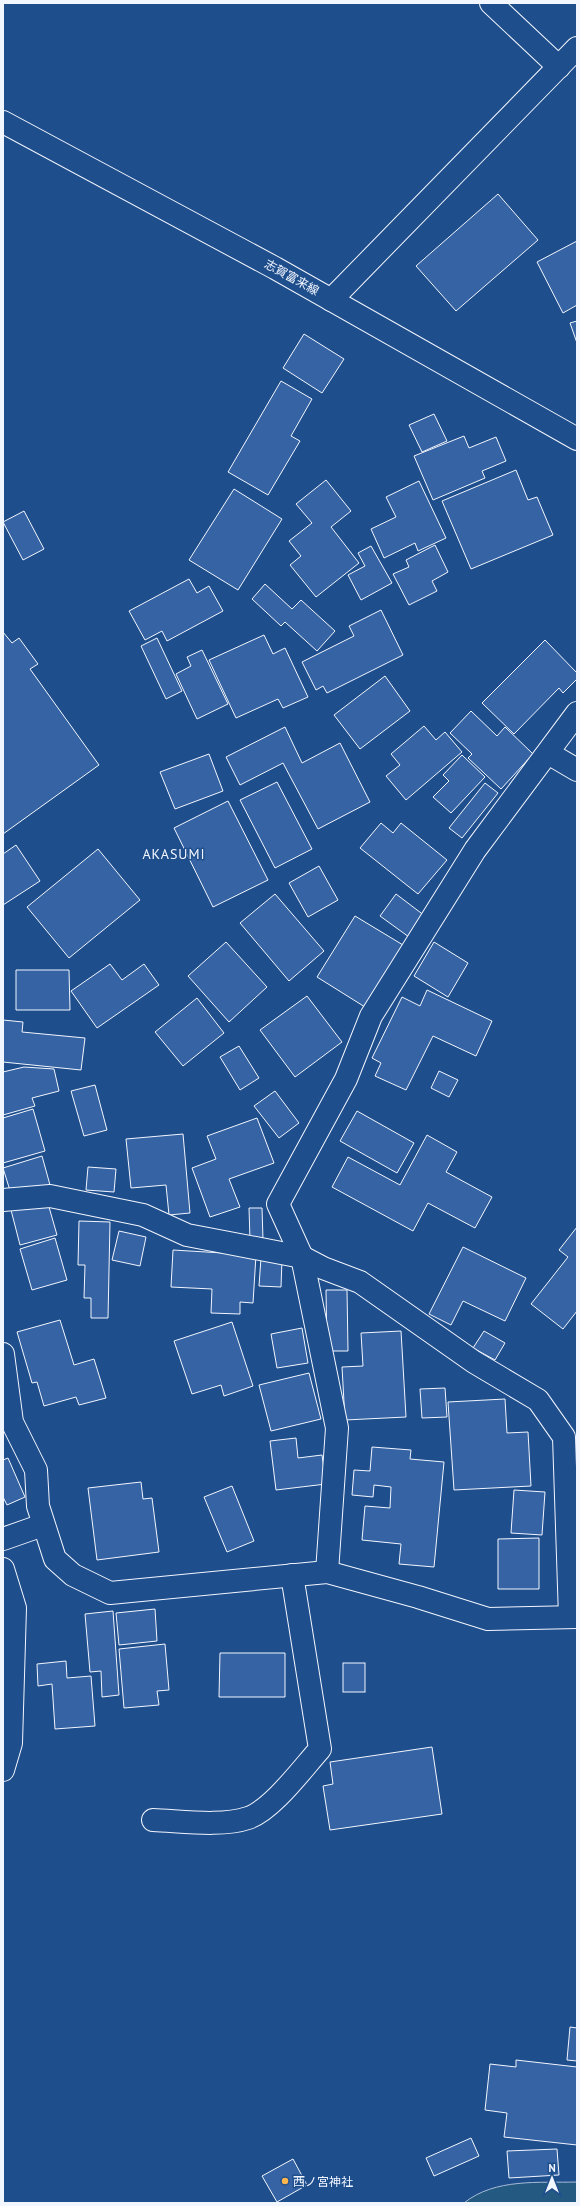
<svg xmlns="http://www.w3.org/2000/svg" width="580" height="2206" font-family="'PT Sans','Noto Sans JP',sans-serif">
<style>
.green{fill:#245a82;stroke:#a8bbd7}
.building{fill:#3563a3;stroke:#f2f6ff}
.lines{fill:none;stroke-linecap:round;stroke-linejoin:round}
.minor-casing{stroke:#f2f6ff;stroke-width:24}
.major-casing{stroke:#f2f6ff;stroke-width:24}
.minor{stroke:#1f4e8c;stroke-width:22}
.major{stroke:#1f4e8c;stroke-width:22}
.poi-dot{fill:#ffb74d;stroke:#1f4e8c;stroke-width:1.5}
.labels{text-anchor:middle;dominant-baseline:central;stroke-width:3;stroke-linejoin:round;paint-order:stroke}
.street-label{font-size:12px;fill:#f2f6ff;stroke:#1f4e8c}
.poi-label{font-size:12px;fill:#f2f6ff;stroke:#1f4e8c;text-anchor:start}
.quarter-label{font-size:14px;letter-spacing:1px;fill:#f2f6ff;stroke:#1f4e8c}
</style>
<rect width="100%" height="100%" fill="#1f4e8c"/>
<!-- green -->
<path class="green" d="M 577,2182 L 577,2203 L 464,2203 C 495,2178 539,2183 577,2182 Z"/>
<!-- building -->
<g class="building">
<path d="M 498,194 L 538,240 L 456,311 L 416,266 Z"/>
<path d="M 577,241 L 577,305 L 563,313 L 537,262 Z"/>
<path d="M 577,321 L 577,343 L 570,323 Z"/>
<path d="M 304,334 L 344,359 L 322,393 L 283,368 Z"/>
<path d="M 281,381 L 312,399 L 291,436 L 300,441 L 268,495 L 228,472 Z"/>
<path d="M 434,414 L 447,441 L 422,452 L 409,425 Z"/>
<path d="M 464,436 L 469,448 L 496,437 L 506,461 L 482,471 L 485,478 L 433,500 L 414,456 Z"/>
<path d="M 516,470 L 528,500 L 537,497 L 553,535 L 471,569 L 442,501 Z"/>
<path d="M 326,480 L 351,511 L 331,527 L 359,563 L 316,597 L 290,565 L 301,556 L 289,541 L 312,523 L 296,504 Z"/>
<path d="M 419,481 L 446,538 L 418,551 L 415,543 L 384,558 L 371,529 L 396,517 L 386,497 Z"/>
<path d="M 234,489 L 282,519 L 238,590 L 189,560 Z"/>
<path d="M 24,511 L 44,549 L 23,560 L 3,522 Z"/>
<path d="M 435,545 L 448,572 L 432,581 L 437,591 L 409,605 L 393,574 L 409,567 L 406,560 Z"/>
<path d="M 371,546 L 392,583 L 361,600 L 348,575 L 365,566 L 358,553 Z"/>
<path d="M 189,579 L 197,593 L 209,586 L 223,611 L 167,641 L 162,631 L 145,640 L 129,611 Z"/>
<path d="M 265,584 L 292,609 L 301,600 L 335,631 L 317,651 L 285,622 L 281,626 L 252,599 Z"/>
<path d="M 381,610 L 403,655 L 327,693 L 323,686 L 316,690 L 302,662 L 354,636 L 349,626 Z"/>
<path d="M 3,632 L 12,643 L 19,638 L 38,664 L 30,669 L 99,765 L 3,834 Z"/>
<path d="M 264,635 L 273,654 L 285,648 L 308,697 L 283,708 L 278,699 L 236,718 L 209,660 Z"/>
<path d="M 157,638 L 182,691 L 166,699 L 141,646 Z"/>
<path d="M 545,640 L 577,673 L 577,679 L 563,693 L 559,688 L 514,734 L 482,703 Z"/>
<path d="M 202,650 L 228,704 L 197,719 L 176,674 L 191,666 L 187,657 Z"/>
<path d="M 385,676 L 410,711 L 360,749 L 334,715 Z"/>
<path d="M 471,711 L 497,736 L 505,727 L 533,754 L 501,789 L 468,758 L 472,754 L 450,733 Z"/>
<path d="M 424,726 L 436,740 L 445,732 L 462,752 L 406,800 L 386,776 L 400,765 L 391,754 Z"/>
<path d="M 285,727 L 302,763 L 340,743 L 370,802 L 318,829 L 283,763 L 240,785 L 226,757 Z"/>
<path d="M 209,754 L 223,791 L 175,809 L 160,772 Z"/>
<path d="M 462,755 L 485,777 L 451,813 L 433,797 L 449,781 L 443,775 Z"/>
<path d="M 277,782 L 312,849 L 275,868 L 240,800 Z"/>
<path d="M 485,783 L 498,793 L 462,838 L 449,828 Z"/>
<path d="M 228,801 L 268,880 L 213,907 L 174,828 Z"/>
<path d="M 381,823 L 393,833 L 401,823 L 447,860 L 418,894 L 360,848 Z"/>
<path d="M 16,845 L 40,881 L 3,905 L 3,854 Z"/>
<path d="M 98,849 L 140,900 L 69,958 L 27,907 Z"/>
<path d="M 319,866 L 338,900 L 308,917 L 289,883 Z"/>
<path d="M 275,894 L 324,951 L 289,981 L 240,923 Z"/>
<path d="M 396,894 L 425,916 L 409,937 L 380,916 Z"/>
<path d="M 355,916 L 403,945 L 365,1007 L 317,977 Z"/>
<path d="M 226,942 L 267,987 L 229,1022 L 188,976 Z"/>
<path d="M 434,942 L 468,963 L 448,997 L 414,976 Z"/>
<path d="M 110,964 L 122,980 L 144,964 L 159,985 L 97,1028 L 71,991 Z"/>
<path d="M 16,970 L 69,970 L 70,1010 L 16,1010 Z"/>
<path d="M 427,990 L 492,1021 L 476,1056 L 433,1036 L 406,1090 L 375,1076 L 381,1063 L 372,1058 L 402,997 L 420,1006 Z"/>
<path d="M 307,996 L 342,1042 L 295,1077 L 260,1030 Z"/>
<path d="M 197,998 L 224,1033 L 183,1066 L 155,1032 Z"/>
<path d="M 3,1020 L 23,1022 L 22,1032 L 85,1038 L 81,1070 L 3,1062 Z"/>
<path d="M 239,1046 L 259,1078 L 240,1090 L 220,1057 Z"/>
<path d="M 24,1067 L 54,1069 L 59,1091 L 32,1098 L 35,1106 L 3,1115 L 3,1072 Z"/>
<path d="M 439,1071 L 458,1080 L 449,1097 L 431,1088 Z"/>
<path d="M 95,1085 L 107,1130 L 84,1136 L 71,1091 Z"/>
<path d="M 275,1091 L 299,1123 L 279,1138 L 254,1106 Z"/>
<path d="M 33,1109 L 45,1151 L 3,1163 L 3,1118 Z"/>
<path d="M 357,1111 L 414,1143 L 397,1173 L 340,1141 Z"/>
<path d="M 257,1118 L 274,1163 L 229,1179 L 240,1207 L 210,1217 L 192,1168 L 216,1159 L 207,1136 Z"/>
<path d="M 183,1134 L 190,1213 L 169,1215 L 166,1185 L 131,1188 L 126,1139 Z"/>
<path d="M 427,1135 L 457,1152 L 446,1172 L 492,1197 L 475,1228 L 428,1203 L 413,1231 L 332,1187 L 348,1157 L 400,1185 Z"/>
<path d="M 42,1156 L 50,1185 L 12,1197 L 3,1168 Z"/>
<path d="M 88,1167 L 116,1169 L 114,1192 L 86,1190 Z"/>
<path d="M 47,1200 L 57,1235 L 20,1245 L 11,1210 Z"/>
<path d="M 249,1208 L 262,1208 L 263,1240 L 250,1240 Z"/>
<path d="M 79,1221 L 110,1222 L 108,1318 L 91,1318 L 91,1298 L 84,1298 L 85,1265 L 78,1265 Z"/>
<path d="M 577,1227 L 577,1311 L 563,1329 L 531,1304 L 568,1257 L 559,1250 Z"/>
<path d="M 119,1231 L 146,1237 L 140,1266 L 112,1260 Z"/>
<path d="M 55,1238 L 67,1280 L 32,1290 L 20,1249 Z"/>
<path d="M 463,1247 L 526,1278 L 505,1321 L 463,1301 L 451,1325 L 429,1314 Z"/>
<path d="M 173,1250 L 256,1255 L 253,1303 L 240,1302 L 240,1314 L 211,1313 L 212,1289 L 171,1287 Z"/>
<path d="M 261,1258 L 282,1259 L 281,1287 L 259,1286 Z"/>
<path d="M 326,1290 L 347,1290 L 348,1351 L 327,1351 Z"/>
<path d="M 60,1320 L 74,1365 L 94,1359 L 106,1398 L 79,1405 L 76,1397 L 44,1406 L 37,1382 L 32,1383 L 17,1332 Z"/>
<path d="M 232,1322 L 253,1386 L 224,1396 L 221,1385 L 192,1394 L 174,1341 Z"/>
<path d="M 302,1328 L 308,1363 L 277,1368 L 271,1334 Z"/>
<path d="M 401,1331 L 406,1417 L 345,1420 L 342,1367 L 363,1366 L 361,1333 Z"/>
<path d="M 484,1331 L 505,1343 L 495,1360 L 473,1348 Z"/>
<path d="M 309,1373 L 321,1419 L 271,1431 L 259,1385 Z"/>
<path d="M 445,1388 L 447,1417 L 422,1418 L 420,1389 Z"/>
<path d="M 505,1399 L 507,1433 L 528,1432 L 531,1486 L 454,1490 L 448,1402 Z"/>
<path d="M 296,1438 L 298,1458 L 322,1455 L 326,1484 L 276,1490 L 270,1441 Z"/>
<path d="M 372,1447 L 411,1450 L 410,1459 L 444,1462 L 434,1567 L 399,1564 L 401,1544 L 362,1540 L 365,1506 L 390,1508 L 391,1487 L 374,1485 L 373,1497 L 352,1495 L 354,1470 L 370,1471 Z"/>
<path d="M 8,1458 L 25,1497 L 7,1505 L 3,1497 L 3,1460 Z"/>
<path d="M 141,1482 L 143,1499 L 152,1498 L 159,1552 L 97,1560 L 88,1488 Z"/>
<path d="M 232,1486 L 254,1541 L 227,1552 L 204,1497 Z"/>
<path d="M 514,1490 L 545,1492 L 542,1535 L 511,1533 Z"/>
<path d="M 539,1538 L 539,1589 L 498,1589 L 498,1539 Z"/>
<path d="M 155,1609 L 157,1641 L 119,1645 L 116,1613 Z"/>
<path d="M 113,1611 L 119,1695 L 102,1697 L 101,1671 L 90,1672 L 85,1614 Z"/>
<path d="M 165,1644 L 169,1690 L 157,1691 L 159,1705 L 124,1708 L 119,1649 Z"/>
<path d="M 220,1653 L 285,1653 L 285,1697 L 219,1697 Z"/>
<path d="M 66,1661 L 67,1678 L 91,1676 L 95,1726 L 55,1729 L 52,1684 L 38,1686 L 37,1664 Z"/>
<rect x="343" y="1663" width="22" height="29"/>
<path d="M 432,1747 L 442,1814 L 330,1830 L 323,1786 L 333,1784 L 330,1762 Z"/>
<path d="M 570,2027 L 577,2028 L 577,2061 L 567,2060 Z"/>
<path d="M 516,2060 L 577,2067 L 577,2145 L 504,2137 L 507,2113 L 485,2110 L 490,2064 L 516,2067 Z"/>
<path d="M 471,2138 L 479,2156 L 434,2176 L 426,2158 Z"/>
<path d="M 557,2149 L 559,2175 L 509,2178 L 507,2151 Z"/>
<path d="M 293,2159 L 307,2185 L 277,2202 L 262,2176 Z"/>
</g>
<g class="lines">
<!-- minor casing -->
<g class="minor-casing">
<g id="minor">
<path d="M 491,3 L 559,67"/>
<path d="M 331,300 L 577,48"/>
<path d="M 548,753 L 577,770"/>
<path d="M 3,1200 L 50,1196 L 143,1215 L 187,1235 L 302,1257 L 323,1268 L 360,1282 L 474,1362 L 538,1400 L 564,1437 L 570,1617"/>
<path d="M 3,1354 L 12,1422 L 36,1470 L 38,1506 L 55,1559 L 73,1575 L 110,1593 L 327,1572 L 418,1597 L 488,1619 L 577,1617"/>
<path d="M 3,1539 L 43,1525"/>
<path d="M 3,1569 L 15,1608 L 11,1743 L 3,1770"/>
<path d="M 327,1572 L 337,1428 L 302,1257 L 278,1204 L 346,1079 L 371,1016 L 475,850 L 577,713"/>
<path d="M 153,1820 C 181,1821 222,1827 248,1818 C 272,1810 302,1769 320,1749 L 292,1575"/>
</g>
</g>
<!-- major casing -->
<g class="major-casing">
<path id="major" d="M 3,122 L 275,268 L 577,439"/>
</g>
<!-- minor -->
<use href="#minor" class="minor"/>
<!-- major -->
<use href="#major" class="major"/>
</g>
<!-- markers -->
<circle class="poi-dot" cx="285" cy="2181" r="4"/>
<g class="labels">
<!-- street labels -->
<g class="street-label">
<text transform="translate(292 277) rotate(29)">志賀富来線</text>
</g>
<!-- poi labels -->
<g class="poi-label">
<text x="293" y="2181">西ノ宮神社</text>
</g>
<!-- quarter labels -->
<g class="quarter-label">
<text x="174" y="854">AKASUMI</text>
</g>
</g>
<!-- border -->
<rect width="580" height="2206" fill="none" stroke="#f2f6ff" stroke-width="8"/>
<!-- north arrow -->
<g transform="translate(552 2178)" stroke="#1f4e8c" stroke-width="3" paint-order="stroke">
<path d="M0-3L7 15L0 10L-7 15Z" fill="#f2f6ff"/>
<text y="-6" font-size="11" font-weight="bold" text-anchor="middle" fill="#f2f6ff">N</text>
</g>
</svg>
